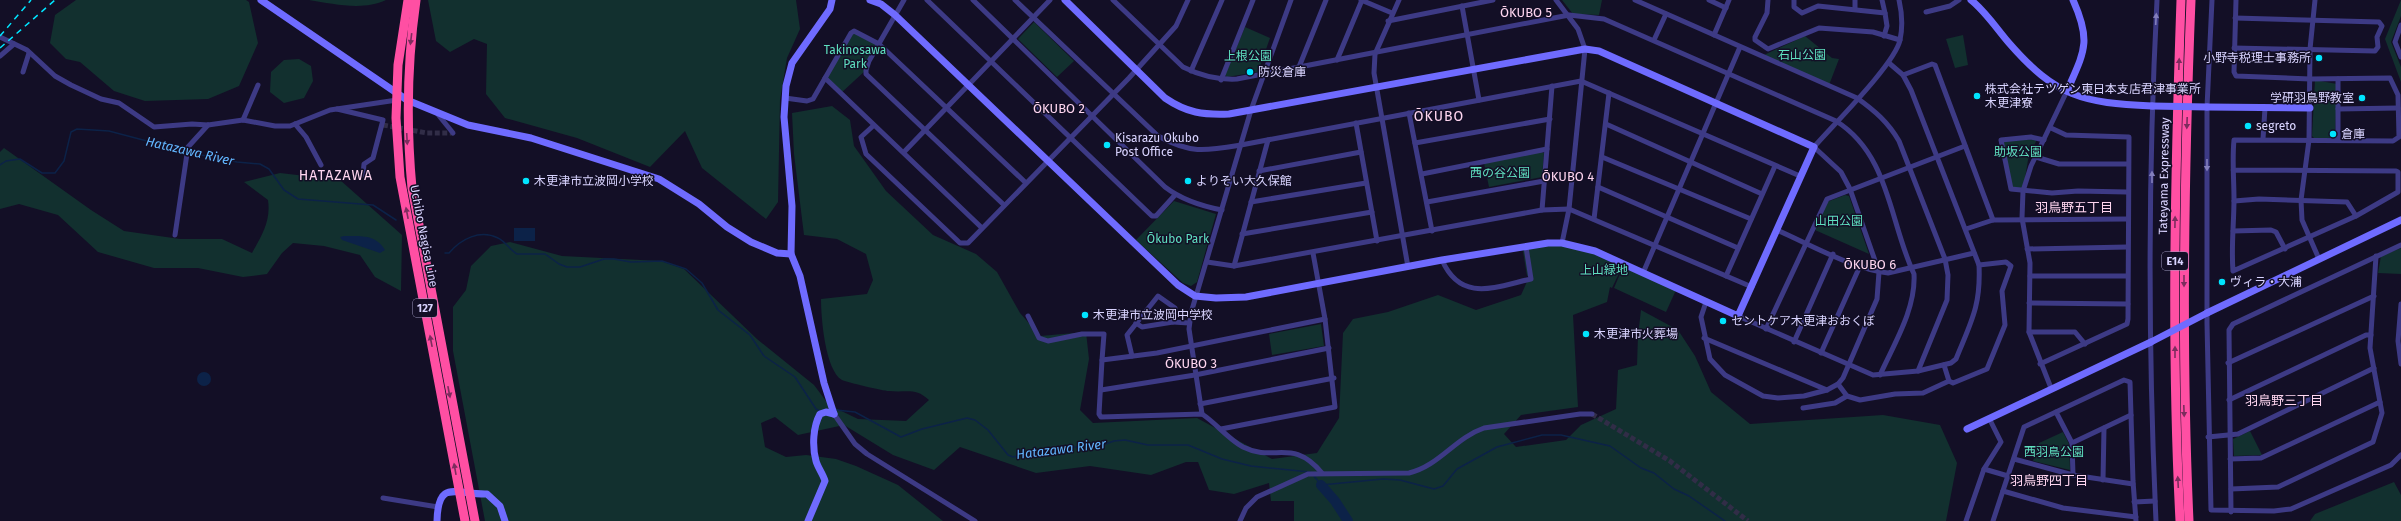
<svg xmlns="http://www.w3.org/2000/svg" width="2401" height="521" font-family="'Fira Sans','Noto Sans JP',sans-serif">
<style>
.green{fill:#12302f}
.water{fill:#0c2248}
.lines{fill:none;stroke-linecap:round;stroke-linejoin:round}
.stream{stroke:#0c2248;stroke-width:1.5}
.river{stroke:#0c2248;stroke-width:10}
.street-tunnel{stroke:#312d47;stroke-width:5;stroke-dasharray:5 2.5;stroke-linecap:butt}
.street{stroke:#3d3a85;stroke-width:5}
.secondary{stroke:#6f6bff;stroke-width:7}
.highway{stroke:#ff4fa3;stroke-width:9}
.rail{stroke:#00e5ff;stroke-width:1.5;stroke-dasharray:6 5;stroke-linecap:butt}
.secondary-bridge{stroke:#6f6bff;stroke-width:7}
.oneway{fill:#837fbc}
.oneway2{fill:#7d2c5e}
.poi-dot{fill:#00e5ff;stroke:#130f26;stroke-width:1.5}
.labels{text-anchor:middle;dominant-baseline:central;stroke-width:3;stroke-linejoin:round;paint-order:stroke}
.shield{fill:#130f26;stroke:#9e99be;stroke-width:1}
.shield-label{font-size:11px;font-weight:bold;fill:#d9d4ff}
.park-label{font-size:12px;fill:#5fe0c0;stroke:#130f26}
.poi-label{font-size:12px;fill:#d9d4ff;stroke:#130f26;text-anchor:start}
.street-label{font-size:12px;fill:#d9d4ff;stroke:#130f26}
.neighbourhood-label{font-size:13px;fill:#ffd6f0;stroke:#130f26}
.water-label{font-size:13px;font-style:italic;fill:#62b6ff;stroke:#130f26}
.quarter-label{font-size:14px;letter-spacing:1px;fill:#ffd6f0;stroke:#130f26}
</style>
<rect width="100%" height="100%" fill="#130f26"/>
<!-- green -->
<g class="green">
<path d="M 76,0 L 246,0 L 249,2 L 258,43 L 239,86 L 208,99 L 145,101 L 114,91 L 80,62 L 66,59 L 50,43 L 55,15 Z"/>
<path d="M 309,0 L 386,0 C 363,11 334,4 309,0 Z"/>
<path d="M 428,0 L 796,0 L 800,29 L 787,58 L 780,100 L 778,202 L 766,219 L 702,168 L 685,131 L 650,167 L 577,138 L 505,118 L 486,94 L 487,44 L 474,39 L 450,52 L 436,41 Z"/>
<path d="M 1562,0 L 1602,0 L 1599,15 L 1573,14 Z"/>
<path d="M 2401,0 L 2401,16 L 2391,42 L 2401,67 L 2401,82 L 2385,39 Z"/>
<path d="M 1034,22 L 1074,61 L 1057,77 L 1018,39 Z"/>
<path d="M 1245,27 L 1270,38 L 1258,72 L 1227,77 L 1225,75 Z"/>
<path d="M 854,31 L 879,44 L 866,70 L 841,93 L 825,78 Z"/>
<path d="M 1963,35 L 1968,65 L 1955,68 L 1946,39 Z"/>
<path d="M 1805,36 L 1832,58 L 1839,59 L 1829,85 L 1764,55 Z"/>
<path d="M 299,59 L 311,66 L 313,81 L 304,98 L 284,103 L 270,92 L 271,72 L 284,60 Z"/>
<path d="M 2315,80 L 2337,84 L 2335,138 L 2314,138 L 2312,136 Z"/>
<path d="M 832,106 L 850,120 L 854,146 L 886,191 L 933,235 L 976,254 L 997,272 L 1020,313 L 1040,336 L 1086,332 L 1089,359 L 1080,410 L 1093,423 L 1197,418 L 1272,459 L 1317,453 L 1339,418 L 1343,333 L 1353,319 L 1388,312 L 1438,295 L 1476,310 L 1521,295 L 1530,275 L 1527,276 L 1522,245 L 1568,242 L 1623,265 L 1612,288 L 1610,287 L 1607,302 L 1573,315 L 1578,407 L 1521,415 L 1504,434 L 1516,447 L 1566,440 L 1581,425 L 1616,409 L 1618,370 L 1637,365 L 1638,336 L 1641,310 L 1678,330 L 1695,356 L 1711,392 L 1750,424 L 1883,415 L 1940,425 L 1957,463 L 1946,521 L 1294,521 L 1294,501 L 1271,501 L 1269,483 L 1234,494 L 1209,490 L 1198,462 L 1186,462 L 1151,475 L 1090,466 L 1036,473 L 960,447 L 934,470 L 893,455 L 844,425 L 798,435 L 775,417 L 761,423 L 765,447 L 786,457 L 806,455 L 836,459 L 856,466 L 898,485 L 943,521 L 485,521 L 453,351 L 453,307 L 466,290 L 471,266 L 491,246 L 510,242 L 562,256 L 661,261 L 684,269 L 757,339 L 814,385 L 829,405 L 858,419 L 906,421 L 929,400 C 915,387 907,393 889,391 C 883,391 846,382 842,380 C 825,370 821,317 821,299 L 867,294 L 873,280 L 866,254 L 837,239 L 804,235 L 794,154 L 792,113 Z"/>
<path d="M 2037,139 L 2028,160 L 2023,190 L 2012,188 L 2003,141 Z"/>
<path d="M 4,148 L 91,210 L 124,231 L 180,239 L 222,239 L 252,253 C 262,235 271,221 268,200 L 244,182 L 280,173 L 340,180 L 402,235 L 401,291 L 375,277 L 360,255 L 324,246 L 293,243 L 282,253 L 267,274 L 243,277 L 198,268 L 154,268 L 98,252 L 58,215 L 19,204 L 0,209 L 0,152 Z"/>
<path d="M 1541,152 L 1544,153 L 1542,177 L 1489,187 L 1484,163 Z"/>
<path d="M 1845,195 L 1849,196 L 1869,254 L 1815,230 L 1827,202 Z"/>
<path d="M 1174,201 L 1216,214 L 1197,282 L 1191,286 L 1183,283 L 1136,240 Z"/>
<path d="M 2401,248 L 2401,274 L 2378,273 L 2381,256 Z"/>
<path d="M 1623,267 L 1676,290 L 1666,312 L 1614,288 Z"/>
<path d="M 1321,324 L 1324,346 L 1272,355 L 1269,334 Z"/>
<path d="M 2250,431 L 2262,455 L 2234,456 L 2233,439 Z"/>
<path d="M 2063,432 L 2069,444 L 2070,470 L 2033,461 L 2039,443 Z"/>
<path d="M 2394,482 L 2401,495 L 2401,521 L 2310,521 L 2315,514 Z"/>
</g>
<!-- water -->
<g class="water">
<rect x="514" y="228" width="21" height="13"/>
<path d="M 344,236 C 360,236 376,234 385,250 L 380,253 L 342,240 L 340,237 Z"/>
<circle cx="204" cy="379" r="7"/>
</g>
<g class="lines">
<!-- stream -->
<g class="stream">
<path d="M 0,165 L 6,161 L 20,159 L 42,173 L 55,173 L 64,161 L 71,132 L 77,129 L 109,131 L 196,154 L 237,162 L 260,164 L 269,169 L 284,190 L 298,199 L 373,205 L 396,220"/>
<path d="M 445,253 L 449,253 C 461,239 480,229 498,238 C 505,241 510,250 517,254 L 545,254 L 559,264 L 567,267 L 580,267 L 604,259 L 614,259 L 631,262 L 662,261 L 686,269 L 702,283 L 718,310 L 750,335 L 764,356 L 795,377 L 816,409 L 820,411"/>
<path d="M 836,410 L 855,412 L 901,437 L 922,429 L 967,418 L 975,420 L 988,430 L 1008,455 L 1013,457 L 1058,447 L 1097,447 L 1114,441 L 1125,440 L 1148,445 L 1188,445 L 1222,459 L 1251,466 L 1310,472"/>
<path d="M 1314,476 L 1321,485 L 1383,479 L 1400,480 L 1434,489 L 1443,486 L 1457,469 L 1497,447 L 1542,435 L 1561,435 L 1610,446 L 1641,468 L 1654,473 L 1674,489 L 1689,496 L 1725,521"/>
</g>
<!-- river -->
<path class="river" d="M 1321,485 L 1335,501 L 1348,521"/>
<!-- street-tunnel -->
<g class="street-tunnel">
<path d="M 383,125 L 427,133 L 453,133"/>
<path d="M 1592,414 L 1670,461 L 1748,521"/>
</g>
<!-- street -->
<g class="street">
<path d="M 904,0 L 869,61 L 866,70 L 866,74 L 1004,205"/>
<path d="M 927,0 L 1152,216 L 1156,216 L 1175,195"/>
<path d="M 973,0 L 1165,187 C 1182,200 1201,206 1222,210"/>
<path d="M 1015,0 L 1158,136 C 1191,154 1205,151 1241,145 L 1581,81 L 1800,176"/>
<path d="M 1113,0 L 1183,67 C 1201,76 1217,80 1237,79 L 1569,15 L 1604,19 L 1836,121 C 1890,155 1889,221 1914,274 C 1916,309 1894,344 1880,375"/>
<path d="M 1361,0 L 1392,13"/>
<path d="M 1399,0 L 1375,54 L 1374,73 L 1408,267"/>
<path d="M 1556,0 L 1578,29 L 1585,49 L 1569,209 L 1562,243"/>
<path d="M 1635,0 L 1857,98 C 1875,111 1888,122 1899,141 L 1945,259 L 1948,275 L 1947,300 L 1918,371"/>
<path d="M 1709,0 L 1726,8"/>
<path d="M 1768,0 L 1767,13 L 1755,37 L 1755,40 L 1768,49 L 1819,28 L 1873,32 L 1900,40"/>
<path d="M 1794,0 L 1794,7 L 1802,13 L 1818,6 L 1885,13 L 1887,26 L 1884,36"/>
<path d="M 1855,0 L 1855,9"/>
<path d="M 1882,0 L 1885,13"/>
<path d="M 2212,0 L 2207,107 L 2207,323 L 2211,510 L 2274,511 L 2291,509 L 2391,465 L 2401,455"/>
<path d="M 2315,0 L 2310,49 L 2309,140 L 2301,200 L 2302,220 L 2319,259"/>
<path d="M 1462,6 L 1479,100"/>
<path d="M 1926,12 L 1950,6 L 1959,0"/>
<path d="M 1388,21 L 1493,0"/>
<path d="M 2401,25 L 2395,42 L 2401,57"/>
<path d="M 1714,35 L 1729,0"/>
<path d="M 0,37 L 27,50 L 55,76 L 71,85 L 101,99 L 119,103 L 154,127 L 192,124 L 208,125 L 243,120 L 275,126 L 290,126 L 330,110 L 397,100"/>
<path d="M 1654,40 L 1666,14"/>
<path d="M 2234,48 L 2375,51 L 2378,47 L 2377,37 L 2382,26 L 2379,22 L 2235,18"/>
<path d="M 0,56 L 14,44"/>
<path d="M 1337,60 L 1362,0"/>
<path d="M 1299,67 L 1326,0"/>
<path d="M 1191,71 L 1222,0"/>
<path d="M 23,72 L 29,53"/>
<path d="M 1903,75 L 1932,64 L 1935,65 L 1993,220"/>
<path d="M 825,78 L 982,228"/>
<path d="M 1221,80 L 1253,0"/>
<path d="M 785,98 L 807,101 L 813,99 L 851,33 L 854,31 L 879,44 L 1026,183"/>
<path d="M 337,109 L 383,120 L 373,158 L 364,164 L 363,175"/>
<path d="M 2338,109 L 2398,108"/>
<path d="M 436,112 L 453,133"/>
<path d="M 1409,113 L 1432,231"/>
<path d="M 243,120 L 258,85"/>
<path d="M 1356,123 L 1377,241"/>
<path d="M 295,124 L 306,137 L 321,165"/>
<path d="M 1606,124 L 1762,194"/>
<path d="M 873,126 L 861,137 L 866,154 L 960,243 L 968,243 L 1129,78 L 1176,26 L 1188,0"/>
<path d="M 2263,139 L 2265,108"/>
<path d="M 2044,140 L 2031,137 L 2001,140 L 2011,189 L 2052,193 L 2078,191 L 2127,192"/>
<path d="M 2338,140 L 2338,79"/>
<path d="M 1415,143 L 1550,119"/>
<path d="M 904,152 L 1050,0"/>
<path d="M 1602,157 L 1751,219"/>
<path d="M 2036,157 L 2059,164 L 2128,164"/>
<path d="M 2233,170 L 2396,171 L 2398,172 L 2398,192 L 2356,216 L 2233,271 C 2231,247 2234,223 2234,199 C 2234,180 2232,160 2234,140 L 2393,141 L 2399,137 L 2398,95 L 2390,78 L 2310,79 L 2236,76 L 2234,72 L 2236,0"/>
<path d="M 1259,171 L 1361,152"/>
<path d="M 1422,174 L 1547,149"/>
<path d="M 1598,187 L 1738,248"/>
<path d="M 2234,201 L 2259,199 L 2347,202 L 2356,216"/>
<path d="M 1251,202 L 1366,183"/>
<path d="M 1427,202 L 1544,181"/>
<path d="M 1542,210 L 1552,86"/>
<path d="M 1594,219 L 1609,93"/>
<path d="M 1966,229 L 1993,220 L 2127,219"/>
<path d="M 1777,230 C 1809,244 1855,270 1888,273 L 1974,253"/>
<path d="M 2233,231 L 2271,230 L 2276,232 L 2285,249"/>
<path d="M 1242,234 L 1372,212"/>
<path d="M 175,235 L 188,147 L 208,125"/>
<path d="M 2027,249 L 2127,247"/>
<path d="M 1442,260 C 1461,303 1495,287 1531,279 L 1526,247"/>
<path d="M 1207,262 L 1234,266 L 1542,210 L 1569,209 L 1752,287"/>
<path d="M 1234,266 L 1268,140"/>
<path d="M 1643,273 L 1740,47"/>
<path d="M 1726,276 L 1775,166"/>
<path d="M 2030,276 L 2127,276"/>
<path d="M 1706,302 L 1701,317 L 1710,359 L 1725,375 L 1763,396 L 1778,398 L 1804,396 L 1827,390 L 1838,384 L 1843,378 L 1877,299 L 1879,272 L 1850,189 L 1841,172 L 1814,147 C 1833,125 1895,64 1900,40 C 1903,26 1902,13 1899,0"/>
<path d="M 2029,303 L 2128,304"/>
<path d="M 2401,304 L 2398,341 L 2401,364"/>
<path d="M 1028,316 L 1039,338 L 1048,341 L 1082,334 L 1104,334 L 1102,360"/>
<path d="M 1738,316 L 1873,375 L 1918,371 L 1951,363 L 1956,359 C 1971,322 1981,306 1979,265 L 1911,90 L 1903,75 L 1889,63"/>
<path d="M 1136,323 L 1142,327 L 1173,322"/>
<path d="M 1766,329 L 1827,199 L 1965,146"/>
<path d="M 2029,332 L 2075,332 L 2085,344"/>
<path d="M 1704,338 L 1827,390"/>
<path d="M 1794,342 L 1833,254"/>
<path d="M 1821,353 L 1860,266"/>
<path d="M 1132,356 L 1127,335 L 1158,296 L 1175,308 L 1173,322 L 1189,323"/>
<path d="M 2228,363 L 2374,296"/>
<path d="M 2040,364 L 2127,324 L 2128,319 L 2129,137 L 2066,135 L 2051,128"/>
<path d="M 1944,365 L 1949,381 L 1953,383 L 1987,369 L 2005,325 L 2002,291 L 2011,266 L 2006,262 L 1979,265"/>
<path d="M 1838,384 L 1847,396 L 1860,400 L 1895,394 L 1923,393 L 1949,381"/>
<path d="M 2051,388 L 2029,332 L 2030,263 L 2022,218 L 2023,191 L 2031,166 L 2067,91"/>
<path d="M 1101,390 L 1195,375 L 1329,348"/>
<path d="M 2229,400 L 2366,335 L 2371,335"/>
<path d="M 1200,404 L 1334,378"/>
<path d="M 1803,408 L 1835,403 L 1847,396"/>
<path d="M 2056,412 L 2072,443 L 2073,475"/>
<path d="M 834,414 L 855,444 L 867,454 L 975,521"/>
<path d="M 1202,414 L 1189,329 L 1191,313 L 1251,110 L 1291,0"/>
<path d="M 1221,429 L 1335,407 L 1325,319 L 1313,253"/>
<path d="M 2208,437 L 2238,434 L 2374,368"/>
<path d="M 2072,443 L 2131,415"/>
<path d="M 2014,459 L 2073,475 L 2133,484"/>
<path d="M 2230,459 L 2261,458 L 2380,402"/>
<path d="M 1984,469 L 2008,476"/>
<path d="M 1322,473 C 1292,437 1275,463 1243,447 C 1228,439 1216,423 1202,414 L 1101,417 L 1099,414 L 1102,360 L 1157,353 L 1325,319"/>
<path d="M 2103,480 L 2104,428"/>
<path d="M 2231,489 L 2278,487 L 2373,442 L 2382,413 L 2370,348 L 2376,256"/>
<path d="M 2003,491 L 2063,508 L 2136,517"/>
<path d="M 383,498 L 438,507"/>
<path d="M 2134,502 L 2155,501"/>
<path d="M 2231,512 L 2229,330 L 2233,324 L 2401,245"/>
<path d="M 1240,521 L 1246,508 L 1257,497 L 1308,474 L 1409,473 C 1439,466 1455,438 1484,428 L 1580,414 L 1592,414"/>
<path d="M 1966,521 L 1984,469 L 2001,442 L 1989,418"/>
<path d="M 1993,521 L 2024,427 L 2124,380 L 2130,382 L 2133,481 L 2136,521"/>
<path d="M 2156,521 C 2148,348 2148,173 2157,0"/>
</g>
<!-- secondary -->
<g class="secondary">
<path d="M 261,0 L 407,100 L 468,125 L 531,138 L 659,179 L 699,204 L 727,227 L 751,242 L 777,253 L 791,254"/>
<path d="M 832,0 L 830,9 L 792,63 L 786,86 L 784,117 L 792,206 L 791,254 L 800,276 L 824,383 L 834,414"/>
<path d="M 870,0 L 881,4 L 895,15 L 1178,285 L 1195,296 L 1216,298 L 1246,297 L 1442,260 L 1548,243 L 1562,243 L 1595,251 L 1738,316 L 1814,147 L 1599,51 L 1585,49 L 1229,114 C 1203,115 1187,113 1165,98 L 1065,0"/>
<path d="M 1971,0 C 1985,11 1997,29 2009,43 C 2056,97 2083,103 2152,106"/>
<path d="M 2067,91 C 2084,52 2092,42 2073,0"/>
<path d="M 2207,107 L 2310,108"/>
<path d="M 2207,313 L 2401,220"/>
<path d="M 1967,429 L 2151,342"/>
<path d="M 437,521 C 438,478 456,495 487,494 L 500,506 L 505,521"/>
<path d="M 808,521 L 825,481 C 823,474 818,468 816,461 C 812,446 813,427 820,414 L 826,412 L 834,414"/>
</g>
<!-- highway -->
<g class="highway">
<path d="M 408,0 L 398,65 L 396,118 L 400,177 L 465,521"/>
<path d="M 416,0 C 407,63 406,124 412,188 L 475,521"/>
<path d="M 2180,521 C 2171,347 2175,174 2181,0"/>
<path d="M 2189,521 C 2181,347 2184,174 2191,0"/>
</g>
<!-- rail -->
<g class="rail">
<path d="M 0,36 L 31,0"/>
<path d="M 0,48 L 55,0"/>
</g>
<!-- secondary-bridge -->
<g class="secondary-bridge">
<path d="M 2152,106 L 2207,107"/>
<path d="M 2151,342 L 2207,313"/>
</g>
</g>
<!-- one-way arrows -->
<defs><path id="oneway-solid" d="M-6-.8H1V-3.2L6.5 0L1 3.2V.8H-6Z"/></defs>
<g class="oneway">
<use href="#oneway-solid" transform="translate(2156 19) rotate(-87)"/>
<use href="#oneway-solid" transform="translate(2207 165) rotate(90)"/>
<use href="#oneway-solid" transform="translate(2152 177) rotate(-90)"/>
</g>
<g class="oneway2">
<use href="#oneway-solid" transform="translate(411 39) rotate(97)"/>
<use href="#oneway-solid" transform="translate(2179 64) rotate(-88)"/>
<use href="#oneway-solid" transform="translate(2187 123) rotate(92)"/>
<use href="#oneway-solid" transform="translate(407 139) rotate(87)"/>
<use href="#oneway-solid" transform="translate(407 213) rotate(-101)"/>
<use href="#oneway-solid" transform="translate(2175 222) rotate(-89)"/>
<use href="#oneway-solid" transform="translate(2184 281) rotate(90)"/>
<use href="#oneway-solid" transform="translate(431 341) rotate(-101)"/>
<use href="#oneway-solid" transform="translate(2175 352) rotate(-90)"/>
<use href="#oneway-solid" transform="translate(449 392) rotate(79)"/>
<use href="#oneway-solid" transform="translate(2184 411) rotate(88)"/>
<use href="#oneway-solid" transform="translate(455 469) rotate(-100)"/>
<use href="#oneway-solid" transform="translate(2178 482) rotate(-93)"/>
</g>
<!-- markers -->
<g class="poi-dot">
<circle cx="2319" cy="58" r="4"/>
<circle cx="1250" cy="72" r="4"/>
<circle cx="1977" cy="96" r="4"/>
<circle cx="2362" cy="98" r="4"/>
<circle cx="2248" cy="126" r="4"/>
<circle cx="2333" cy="134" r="4"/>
<circle cx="1107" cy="145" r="4"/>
<circle cx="526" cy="181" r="4"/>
<circle cx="1188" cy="181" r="4"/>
<circle cx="2222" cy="282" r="4"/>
<circle cx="1085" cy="315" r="4"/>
<circle cx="1723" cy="321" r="4"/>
<circle cx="1586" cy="334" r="4"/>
</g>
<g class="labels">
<!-- shield labels -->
<g class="shield">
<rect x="2162" y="252" width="26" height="18" rx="3"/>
<rect x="413" y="299" width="24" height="18" rx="3"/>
</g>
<g class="shield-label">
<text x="2175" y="261">E14</text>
<text x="425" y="308">127</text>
</g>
<!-- park labels -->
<g class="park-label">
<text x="855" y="50">Takinosawa<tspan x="855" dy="14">Park</tspan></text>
<text x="1802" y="55">石山公園</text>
<text x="1248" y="56">上根公園</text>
<text x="2018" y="152">助坂公園</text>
<text x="1500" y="173">西の谷公園</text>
<text x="1839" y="221">山田公園</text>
<text x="1178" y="239">Ōkubo Park</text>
<text x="1604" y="270">上山緑地</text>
<text x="2054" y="452">西羽鳥公園</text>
</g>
<!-- poi labels -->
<g class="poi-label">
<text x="2311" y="58" text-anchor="end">小野寺税理士事務所</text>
<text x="1258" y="72">防災倉庫</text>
<text x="1985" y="89">株式会社テツゲン東日本支店君津事業所<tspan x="1985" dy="14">木更津寮</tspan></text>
<text x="2354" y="98" text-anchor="end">学研羽鳥野教室</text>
<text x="2256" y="126">segreto</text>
<text x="2341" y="134">倉庫</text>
<text x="1115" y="138">Kisarazu Okubo<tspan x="1115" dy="14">Post Office</tspan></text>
<text x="534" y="181">木更津市立波岡小学校</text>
<text x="1196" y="181">よりそい大久保館</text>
<text x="2230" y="282">ヴィラ・大浦</text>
<text x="1093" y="315">木更津市立波岡中学校</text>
<text x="1731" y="321">セントケア木更津おおくぼ</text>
<text x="1594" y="334">木更津市火葬場</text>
</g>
<!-- street labels -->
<g class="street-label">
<text transform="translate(2164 176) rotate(-89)">Tateyama Expressway</text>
<text transform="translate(424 236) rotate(79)">Uchibo Nagisa Line</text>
</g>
<!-- neighbourhood labels -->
<g class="neighbourhood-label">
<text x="1526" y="12">ŌKUBO 5</text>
<text x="1059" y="108">ŌKUBO 2</text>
<text x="1568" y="176">ŌKUBO 4</text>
<text x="2074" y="207">羽鳥野五丁目</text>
<text x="1870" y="264">ŌKUBO 6</text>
<text x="1191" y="363">ŌKUBO 3</text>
<text x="2284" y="400">羽鳥野三丁目</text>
<text x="2049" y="480">羽鳥野四丁目</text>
</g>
<!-- water labels -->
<g class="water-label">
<text transform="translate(190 151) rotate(13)">Hatazawa River</text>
<text transform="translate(1061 449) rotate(-7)">Hatazawa River</text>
</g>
<!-- quarter labels -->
<g class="quarter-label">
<text x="1439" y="116">ŌKUBO</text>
<text x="336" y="175">HATAZAWA</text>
</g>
</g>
</svg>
